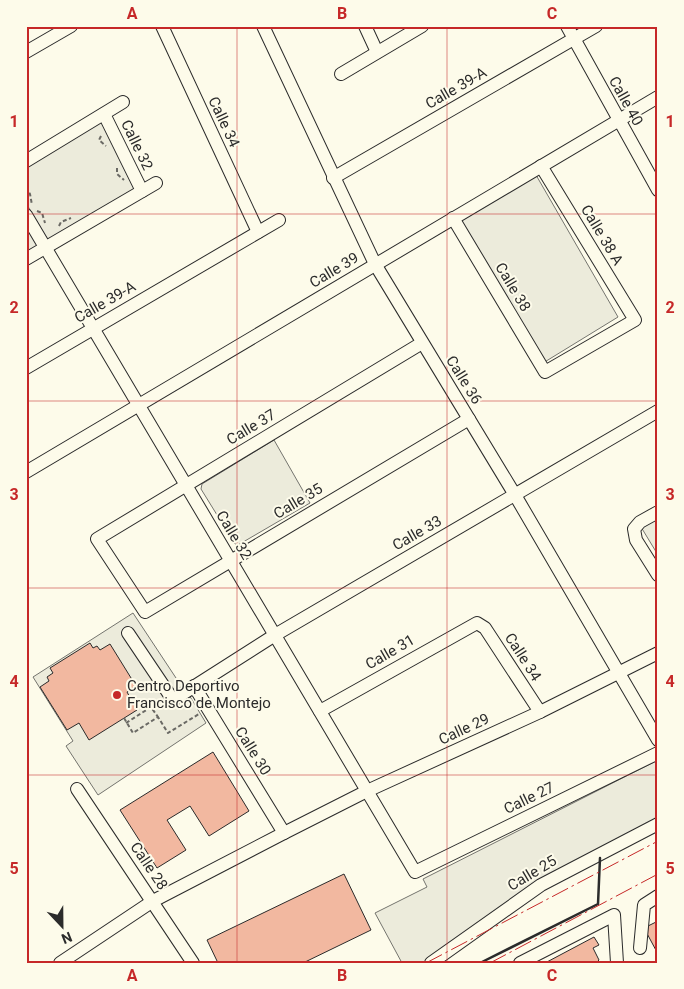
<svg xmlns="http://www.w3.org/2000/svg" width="684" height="989" font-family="Roboto,sans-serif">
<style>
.green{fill:#ecebdb;stroke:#74746e}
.building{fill:#f2b8a0;stroke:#2b2b2b}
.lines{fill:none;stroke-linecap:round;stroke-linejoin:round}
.minor-casing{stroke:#2b2b2b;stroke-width:14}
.path{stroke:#6a6964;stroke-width:2;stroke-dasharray:4 2.5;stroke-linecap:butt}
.minor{stroke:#fdfbea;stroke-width:12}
.wall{stroke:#2b2b2b;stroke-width:2.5}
.power{stroke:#c62828;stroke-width:1;stroke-dasharray:18 4 2.5 4;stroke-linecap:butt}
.grid{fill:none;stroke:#c62828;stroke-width:1;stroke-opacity:0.55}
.poi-dot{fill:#c62828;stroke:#fdfbea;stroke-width:2}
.labels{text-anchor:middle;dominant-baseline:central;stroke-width:4;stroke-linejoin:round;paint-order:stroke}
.street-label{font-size:15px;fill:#2b2b2b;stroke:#fdfbea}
.poi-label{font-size:15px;fill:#2b2b2b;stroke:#fdfbea;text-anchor:start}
.neatline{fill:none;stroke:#c62828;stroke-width:2}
.grid-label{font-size:16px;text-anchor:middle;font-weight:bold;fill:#c62828}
</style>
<rect width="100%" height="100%" fill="#fdfbea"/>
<!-- green -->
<g class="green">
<path d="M 101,121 L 136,189 L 49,242 L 26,203 L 26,166 Z"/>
<path d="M 536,175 L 618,317 L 543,363 L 460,221 Z"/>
<path d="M 26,226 L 39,248 L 26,255 Z"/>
<path d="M 274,440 L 310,503 L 238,545 L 235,544 L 201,489 L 202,484 Z"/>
<path d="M 658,518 L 658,555 L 641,527 Z"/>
<path d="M 133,613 L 178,681 L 180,680 L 206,723 L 98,795 L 66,746 L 73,741 L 33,677 Z"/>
<path d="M 658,760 L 658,822 L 538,883 L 430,963 L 402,963 L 375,913 L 427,887 L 423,879 Z"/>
</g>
<!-- building -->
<g class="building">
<path d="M 90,643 L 93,648 L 97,646 L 100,650 L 110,644 L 136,686 L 127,692 L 137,710 L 89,740 L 79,723 L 67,730 L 40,687 L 49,681 L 47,677 L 53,673 L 50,668 Z"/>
<path d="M 213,752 L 249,811 L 209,836 L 190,806 L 167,820 L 186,850 L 157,868 L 120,810 Z"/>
<path d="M 344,874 L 371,930 L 303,963 L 218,963 L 207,940 Z"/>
<path d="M 658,921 L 658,954 L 644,928 Z"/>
<path d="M 594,937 L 599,945 L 593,948 L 599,960 L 596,963 L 545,963 Z"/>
</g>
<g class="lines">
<!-- minor casing -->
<g class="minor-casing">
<g id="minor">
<path d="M 162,26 L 258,232"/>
<path d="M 263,26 L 375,264 L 515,495 L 658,740"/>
<path d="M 365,26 L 377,52"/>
<path d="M 567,26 L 658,190"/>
<path d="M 26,52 L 71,26"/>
<path d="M 341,74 L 422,26"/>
<path d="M 104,114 L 142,191"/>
<path d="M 26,161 L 123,102"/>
<path d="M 333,178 L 596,26"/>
<path d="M 26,215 L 415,872 L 658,753"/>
<path d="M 453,218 L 545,372 L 635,320 L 541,166"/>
<path d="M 26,259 L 156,183"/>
<path d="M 422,343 L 97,539 L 145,612 L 469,419"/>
<path d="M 26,368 L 279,220"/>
<path d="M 26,472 L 658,97"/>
<path d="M 658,512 L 640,522 L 634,529 L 636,540 L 658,575"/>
<path d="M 128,633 L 173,700 L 275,635 L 658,411"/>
<path d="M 194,686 L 284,833"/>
<path d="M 320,711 L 477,623 L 485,628 L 540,712"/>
<path d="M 77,789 L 193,963"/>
<path d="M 640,948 L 644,905 L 658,896"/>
<path d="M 60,963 L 153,901 L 284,833 L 367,791 L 540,712 L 658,653"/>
<path d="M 431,963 L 541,885 L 658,824"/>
<path d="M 520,963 L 614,915 L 617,963"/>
</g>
</g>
<!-- path -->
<g class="path">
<path d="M 101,136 L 99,140 L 106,146"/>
<path d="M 117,168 L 117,174 L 124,180"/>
<path d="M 26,187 L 30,194 L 32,205"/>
<path d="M 37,211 L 42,213 L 45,223"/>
<path d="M 59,226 L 61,222 L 71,218"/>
<path d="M 124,718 L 133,733 L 158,717 L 168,733 L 199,714"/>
<path d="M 126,723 L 151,707 L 158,717"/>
</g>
<!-- minor -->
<use href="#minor" class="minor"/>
<!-- wall -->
<path class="wall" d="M 480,963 L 598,904 L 600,858"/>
<!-- power -->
<g class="power">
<path d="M 426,963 L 658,841"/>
<path d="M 490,963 L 658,874"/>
</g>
</g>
<!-- grid -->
<path class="grid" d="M 237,26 L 237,963M 447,26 L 447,963M 26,214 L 658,214M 26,401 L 658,401M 26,588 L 658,588M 26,775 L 658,775"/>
<!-- markers -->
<circle class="poi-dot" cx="117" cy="695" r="5"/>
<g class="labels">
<!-- street labels -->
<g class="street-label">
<text transform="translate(456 88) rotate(-30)">Calle 39-A</text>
<text transform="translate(626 101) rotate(61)">Calle 40</text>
<text transform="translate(224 122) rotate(65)">Calle 34</text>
<text transform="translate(137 145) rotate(64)">Calle 32</text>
<text transform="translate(602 235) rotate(59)">Calle 38 A</text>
<text transform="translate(334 270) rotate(-31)">Calle 39</text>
<text transform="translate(513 287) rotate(59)">Calle 38</text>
<text transform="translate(105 302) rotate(-30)">Calle 39-A</text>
<text transform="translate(464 380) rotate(58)">Calle 36</text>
<text transform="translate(251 427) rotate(-31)">Calle 37</text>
<text transform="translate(298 501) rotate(-31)">Calle 35</text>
<text transform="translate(417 533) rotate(-30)">Calle 33</text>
<text transform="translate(234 535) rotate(59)">Calle 32</text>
<text transform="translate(390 652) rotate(-30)">Calle 31</text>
<text transform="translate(523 657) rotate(57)">Calle 34</text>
<text transform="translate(464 729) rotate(-25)">Calle 29</text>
<text transform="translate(253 751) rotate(58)">Calle 30</text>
<text transform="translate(529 798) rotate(-26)">Calle 27</text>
<text transform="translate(149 866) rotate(56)">Calle 28</text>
<text transform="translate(532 873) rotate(-31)">Calle 25</text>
</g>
<!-- poi labels -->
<g class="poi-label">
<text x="127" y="686">Centro Deportivo<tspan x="127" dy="17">Francisco de Montejo</tspan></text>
</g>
</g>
<!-- border -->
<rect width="684" height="989" fill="none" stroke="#fdfbea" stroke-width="55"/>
<!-- north arrow -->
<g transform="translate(62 926) rotate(158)" stroke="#fdfbea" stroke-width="4" paint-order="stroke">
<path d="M0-4L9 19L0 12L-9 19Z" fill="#2b2b2b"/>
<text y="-8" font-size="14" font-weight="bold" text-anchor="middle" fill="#2b2b2b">N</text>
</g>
<rect x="28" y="28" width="628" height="934" class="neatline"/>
<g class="grid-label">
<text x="132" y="19">A</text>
<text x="342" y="19">B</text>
<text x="552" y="19">C</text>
<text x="14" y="127">1</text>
<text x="670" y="127">1</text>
<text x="14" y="313">2</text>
<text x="670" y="313">2</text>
<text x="14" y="500">3</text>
<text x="670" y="500">3</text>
<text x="14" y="687">4</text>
<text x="670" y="687">4</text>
<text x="14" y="874">5</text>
<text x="670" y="874">5</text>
<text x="132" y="981">A</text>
<text x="342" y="981">B</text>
<text x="552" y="981">C</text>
</g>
</svg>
